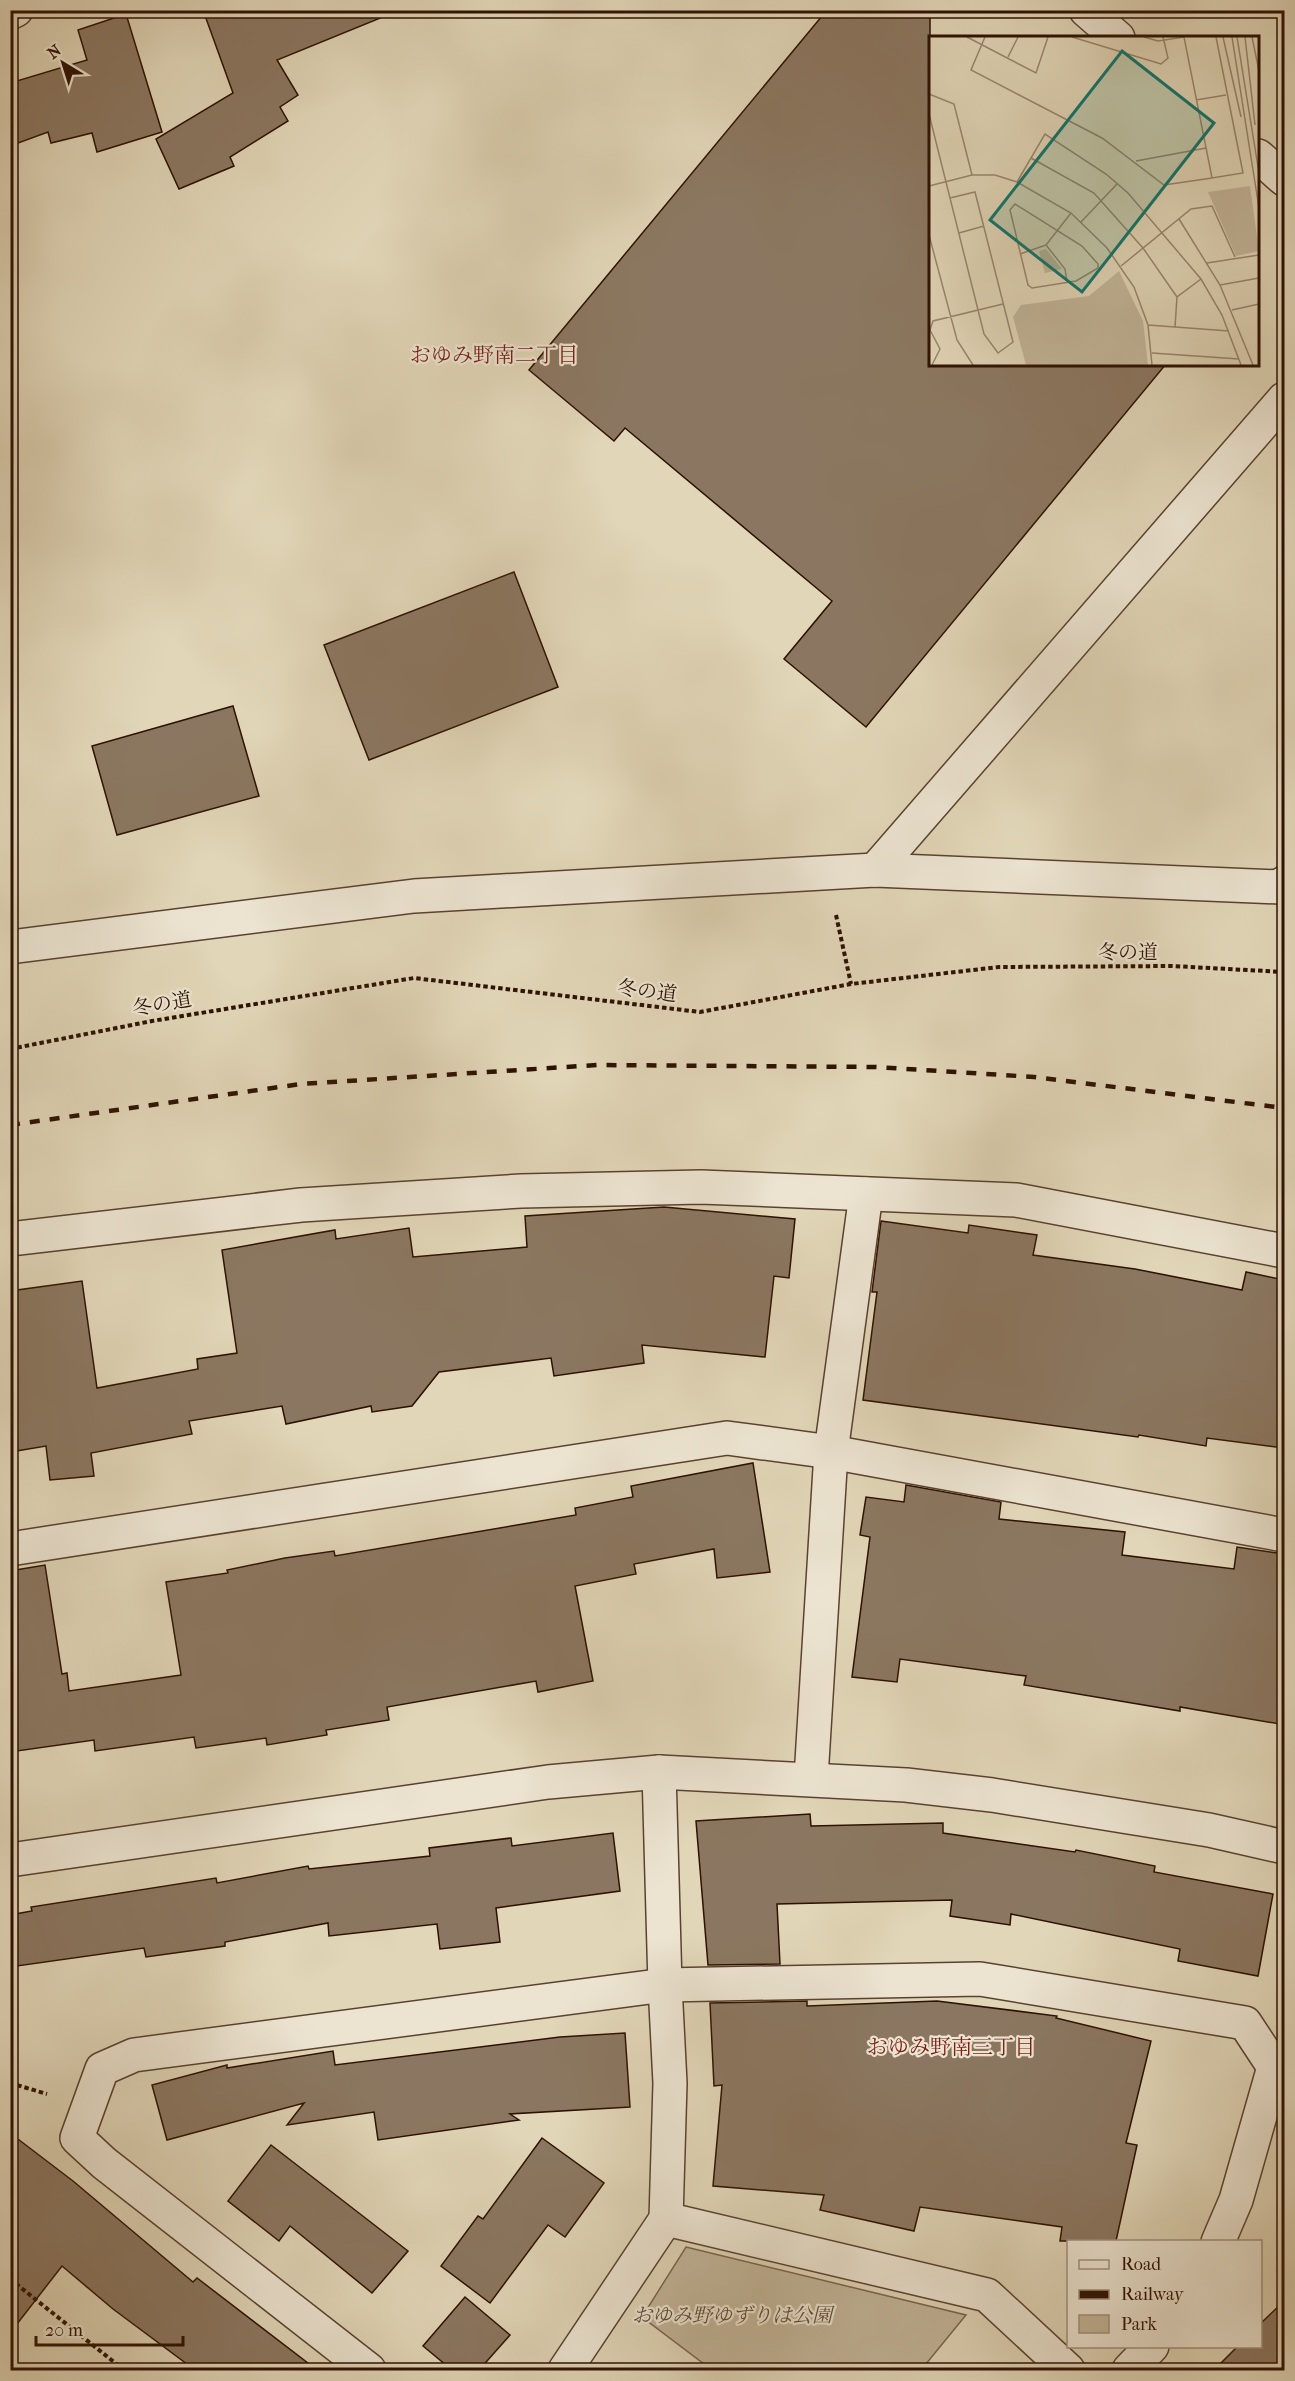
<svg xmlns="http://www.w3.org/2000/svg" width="1295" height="2381" font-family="'IM FELL French Canon','Noto Serif JP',serif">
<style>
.green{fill:#c2b599;stroke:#78634e;stroke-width:1.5}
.building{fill:#8b7761;stroke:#2d1102;stroke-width:1.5}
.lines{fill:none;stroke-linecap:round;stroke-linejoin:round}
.minor-casing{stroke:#5a4230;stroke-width:36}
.tertiary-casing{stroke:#5a4230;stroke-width:36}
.path{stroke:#2d1102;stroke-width:4;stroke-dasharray:4.5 3;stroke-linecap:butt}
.minor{stroke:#ece4d1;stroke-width:33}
.tertiary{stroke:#ece4d1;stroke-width:33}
.rail{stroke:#2d1102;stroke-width:4.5;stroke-dasharray:10 10;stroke-linecap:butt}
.labels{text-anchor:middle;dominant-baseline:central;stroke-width:4.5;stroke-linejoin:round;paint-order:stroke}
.street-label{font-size:20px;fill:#2d1102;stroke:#ece4d1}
.park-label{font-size:20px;font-style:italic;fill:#614a37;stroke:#ece4d1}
.neighbourhood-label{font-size:21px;fill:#7a1f14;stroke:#ece4d1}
.inset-road{fill:none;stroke:#99876f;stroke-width:1.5}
.view{fill:#0f766e;fill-opacity:0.15;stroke:#0f766e;stroke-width:3}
.inset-edge{fill:none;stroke:#2d1102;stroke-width:3}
</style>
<rect width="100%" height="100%" fill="#e1d6b8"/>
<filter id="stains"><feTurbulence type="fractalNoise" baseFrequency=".00333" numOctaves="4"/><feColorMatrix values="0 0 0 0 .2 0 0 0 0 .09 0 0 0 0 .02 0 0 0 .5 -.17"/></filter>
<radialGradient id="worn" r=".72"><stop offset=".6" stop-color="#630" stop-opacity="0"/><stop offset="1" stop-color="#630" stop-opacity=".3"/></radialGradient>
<!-- green -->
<path class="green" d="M 686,2247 L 966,2315 L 921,2370 L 712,2370 L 642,2317 Z"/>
<!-- building -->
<g class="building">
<path d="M 203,10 L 395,10 L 395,12 L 277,60 L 298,95 L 280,107 L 288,121 L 230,157 L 234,166 L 179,189 L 156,139 L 233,93 Z"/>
<path d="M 827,10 L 930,10 L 930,364 L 1166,364 L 866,727 L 784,659 L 832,601 L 625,428 L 614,441 L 529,370 Z"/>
<path d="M 126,14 L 162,132 L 97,152 L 92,133 L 51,143 L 48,132 L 10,146 L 10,83 L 87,60 L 78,30 Z"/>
<path d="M 514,572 L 558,687 L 369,760 L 324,645 Z"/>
<path d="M 233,706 L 259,796 L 117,835 L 92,746 Z"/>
<path d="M 664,1207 L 795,1219 L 789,1278 L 774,1276 L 765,1357 L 642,1345 L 644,1363 L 554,1376 L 551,1358 L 439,1372 L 412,1406 L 372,1412 L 371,1406 L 286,1424 L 282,1406 L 189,1421 L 192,1434 L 91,1453 L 94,1476 L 50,1480 L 46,1446 L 10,1452 L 10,1291 L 82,1281 L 97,1388 L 198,1369 L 197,1359 L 237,1353 L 222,1250 L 335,1230 L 336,1239 L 409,1228 L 413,1257 L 527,1247 L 525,1216 Z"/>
<path d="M 881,1221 L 968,1233 L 969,1225 L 1037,1235 L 1033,1255 L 1135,1269 L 1242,1290 L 1246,1272 L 1284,1280 L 1284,1448 L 1207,1438 L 1206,1446 L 1139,1435 L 1138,1437 L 863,1400 L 877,1292 L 872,1292 Z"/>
<path d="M 753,1463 L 770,1572 L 717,1578 L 714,1549 L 634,1564 L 636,1574 L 575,1586 L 593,1681 L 538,1692 L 536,1681 L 387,1707 L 389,1720 L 326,1730 L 327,1735 L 267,1745 L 266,1738 L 196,1748 L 194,1737 L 95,1751 L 94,1740 L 10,1752 L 10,1571 L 45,1565 L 62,1674 L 67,1673 L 69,1691 L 181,1675 L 166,1582 L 228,1573 L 227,1570 L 285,1558 L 334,1551 L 335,1556 L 576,1515 L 575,1508 L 633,1497 L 631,1486 Z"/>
<path d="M 906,1485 L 1001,1502 L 999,1519 L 1125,1532 L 1122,1555 L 1234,1569 L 1237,1547 L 1284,1554 L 1284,1697 L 1280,1724 L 1180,1707 L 1180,1711 L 1024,1685 L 1026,1676 L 900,1659 L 897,1682 L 852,1677 L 870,1537 L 860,1535 L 866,1497 L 904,1502 Z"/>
<path d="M 810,1814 L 811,1826 L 943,1823 L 943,1833 L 1075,1852 L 1076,1850 L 1155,1866 L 1154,1872 L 1273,1894 L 1258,1976 L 1178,1961 L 1180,1949 L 1011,1914 L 1010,1925 L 950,1916 L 952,1900 L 777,1904 L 780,1964 L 708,1965 L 696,1821 Z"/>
<path d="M 613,1833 L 620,1891 L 496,1908 L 500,1942 L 440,1949 L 437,1924 L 329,1936 L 328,1923 L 225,1942 L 225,1946 L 146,1957 L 144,1948 L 10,1967 L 10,1915 L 32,1911 L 31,1907 L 216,1878 L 217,1883 L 308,1866 L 309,1869 L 430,1856 L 429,1848 L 511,1838 L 512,1846 Z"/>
<path d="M 807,2001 L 807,2006 L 937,2001 L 1057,2016 L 1056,2018 L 1151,2041 L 1126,2143 L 1137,2145 L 1116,2241 L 1060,2241 L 1062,2227 L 920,2207 L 914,2231 L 820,2210 L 824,2195 L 713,2186 L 722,2085 L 714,2086 L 710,2003 Z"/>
<path d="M 625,2033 L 630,2107 L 510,2114 L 519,2120 L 378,2140 L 374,2112 L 287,2125 L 304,2103 L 167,2140 L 152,2085 L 227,2065 L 227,2068 L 333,2051 L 335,2065 L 560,2037 Z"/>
<path d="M 10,2133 L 73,2181 L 193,2282 L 197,2278 L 317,2370 L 195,2370 L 113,2309 L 62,2266 L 10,2333 Z"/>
<path d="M 542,2138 L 604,2183 L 565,2237 L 548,2225 L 490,2303 L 441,2266 L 478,2216 L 483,2219 Z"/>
<path d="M 271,2145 L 408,2251 L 372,2293 L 290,2226 L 279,2241 L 228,2201 Z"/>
<path d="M 465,2297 L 510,2335 L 479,2370 L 452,2370 L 423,2346 Z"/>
<path d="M 1284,2301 L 1284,2370 L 1214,2370 L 1238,2346 L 1260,2346 L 1260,2324 Z"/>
</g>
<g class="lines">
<!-- minor casing -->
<g class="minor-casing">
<g id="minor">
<path d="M 1086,10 L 1118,38"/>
<path d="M 10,13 L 16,10"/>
<path d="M 1258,156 L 1284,179"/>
<path d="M 875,870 L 1284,399"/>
<path d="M 10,947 L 414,896 L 875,870 L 1280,887 L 1284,883"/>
<path d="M 10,1239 L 301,1205 L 521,1191 L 701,1187 L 1016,1200 L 1284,1251"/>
<path d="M 10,1549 L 727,1438 L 831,1452 L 1284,1535"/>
<path d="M 659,1772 L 665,1985 L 670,2083 L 666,2219 L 987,2295 L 1068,2370"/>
<path d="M 811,1778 L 831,1452 L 866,1194"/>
<path d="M 369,2370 L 104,2163 L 77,2138 L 102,2069 L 134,2055 L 665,1985 L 980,1979 L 1245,2023 L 1274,2067 L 1236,2200 L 1218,2242"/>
<path d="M 565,2370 L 666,2219"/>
<path d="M 1129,2370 L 1152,2346"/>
</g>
</g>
<!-- tertiary casing -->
<g class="tertiary-casing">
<path id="tertiary" d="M 10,1860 L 548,1782 L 659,1772 L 906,1785 L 992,1795 L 1209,1830 L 1284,1847"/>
</g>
<!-- path -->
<g class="path">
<path d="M 836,915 L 851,984"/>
<path d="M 10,1049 L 152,1021 L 414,978 L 700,1012 L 851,984 L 999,967 L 1172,966 L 1284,972"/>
<path d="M 10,2083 L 47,2094"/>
<path d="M 10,2279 L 124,2370"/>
</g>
<!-- minor -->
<use href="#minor" class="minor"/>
<!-- tertiary -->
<use href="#tertiary" class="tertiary"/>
<!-- rail -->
<path class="rail" d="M 10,1125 L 301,1084 L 597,1065 L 876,1067 L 1034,1077 L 1284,1108"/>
</g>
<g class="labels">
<!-- street labels -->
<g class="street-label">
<text x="1128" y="952">冬の道</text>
<text transform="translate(647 991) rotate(7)">冬の道</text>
<text transform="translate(162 1004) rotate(-10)">冬の道</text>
</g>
<!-- park labels -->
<g class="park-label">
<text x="732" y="2315">おゆみ野ゆずりは公園</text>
</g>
<!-- neighbourhood labels -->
<g class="neighbourhood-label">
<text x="494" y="355">おゆみ野南二丁目</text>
<text x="951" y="2047">おゆみ野南三丁目</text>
</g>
</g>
<!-- overview -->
<g transform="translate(929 36)">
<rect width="330" height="330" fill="#e1d6b8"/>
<path d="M 321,150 L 330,215 L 307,220 L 279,156 ZM 117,213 L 133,233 L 116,237 L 110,215 ZM 190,235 L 214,285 L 219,329 L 97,329 L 84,281 L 92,269 L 160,260 Z" fill="#c2b599"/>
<path class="inset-road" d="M 38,1 L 107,37 L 119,1M 56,1 L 42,34 L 173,102 L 235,149 L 283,142M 143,1 L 232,28 L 239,22 L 234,1M 215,1 L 229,5 L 255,1 L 283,142 L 314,137 L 287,1M 294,1 L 312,81M 303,1 L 330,172M 308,1 L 330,137M 316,1 L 326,89M 323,1 L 330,35M 79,21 L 89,1M 0,58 L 25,68 L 43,139M 267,64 L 297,59M 0,78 L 55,298 L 69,317 L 84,306 L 46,156 L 21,162M 102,122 L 165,157 L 214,212 L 248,261M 207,125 L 277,112M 88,146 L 116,98 L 177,138 L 199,157 L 272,243 L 293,279 L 312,329M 0,150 L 43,139 L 66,139 L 88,146 L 142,177 L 178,212 L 205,251 L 219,289 L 223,329M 86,168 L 153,210 L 169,228 L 169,232 L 147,245 L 103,252 L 99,249 L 81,174 ZM 250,183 L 291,249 L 324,329M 152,186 L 188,148M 30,197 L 55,190M 0,199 L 28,304 L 44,329M 91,218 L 117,209M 278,227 L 330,219M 192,230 L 262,173 L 283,170 L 306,221M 138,246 L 136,233 L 117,209 L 142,177M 291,249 L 330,242M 303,274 L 330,268M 219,289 L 300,295M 246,291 L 248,261 L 272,243M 223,317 L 310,323M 3,329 L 11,313 L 1,294 L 4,285 L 74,268"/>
<path class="view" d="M 193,15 L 285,87 L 153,256 L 61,184 Z"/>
<rect width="330" height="330" class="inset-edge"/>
</g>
<!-- margin -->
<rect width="1295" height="2381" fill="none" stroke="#e1d6b8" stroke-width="36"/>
<rect x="12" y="12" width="1271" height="2357" fill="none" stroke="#2d1102" stroke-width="3"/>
<rect x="18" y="18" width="1259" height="2345" fill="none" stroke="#2d1102" stroke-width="1.5"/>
<!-- legend -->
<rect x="1067" y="2240" width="195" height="108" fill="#ece4d1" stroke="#a0907e" stroke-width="1.5"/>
<rect x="1079" y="2260" width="30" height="9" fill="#ece4d1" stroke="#a0907e" stroke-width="1.5"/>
<text x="1121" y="2270" font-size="18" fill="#2d1102">Road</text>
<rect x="1079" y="2290" width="30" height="9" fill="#2d1102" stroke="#a0907e" stroke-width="1.5"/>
<text x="1121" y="2300" font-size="18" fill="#2d1102">Railway</text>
<rect x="1079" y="2315" width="30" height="18" fill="#c2b599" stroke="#a0907e" stroke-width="1.5"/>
<text x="1121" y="2330" font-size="18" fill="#2d1102">Park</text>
<!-- north arrow -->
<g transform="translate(63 63) rotate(322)" stroke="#ece4d1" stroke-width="4.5" paint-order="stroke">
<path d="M0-4.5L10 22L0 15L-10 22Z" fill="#2d1102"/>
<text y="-9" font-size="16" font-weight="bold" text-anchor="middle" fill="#2d1102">N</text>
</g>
<!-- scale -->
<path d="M36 2336v9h147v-9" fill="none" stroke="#2d1102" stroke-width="3"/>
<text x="45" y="2336" font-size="18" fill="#2d1102" stroke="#ece4d1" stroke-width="4.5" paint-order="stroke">20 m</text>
<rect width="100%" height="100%" filter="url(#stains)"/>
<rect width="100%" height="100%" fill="url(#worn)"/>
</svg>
